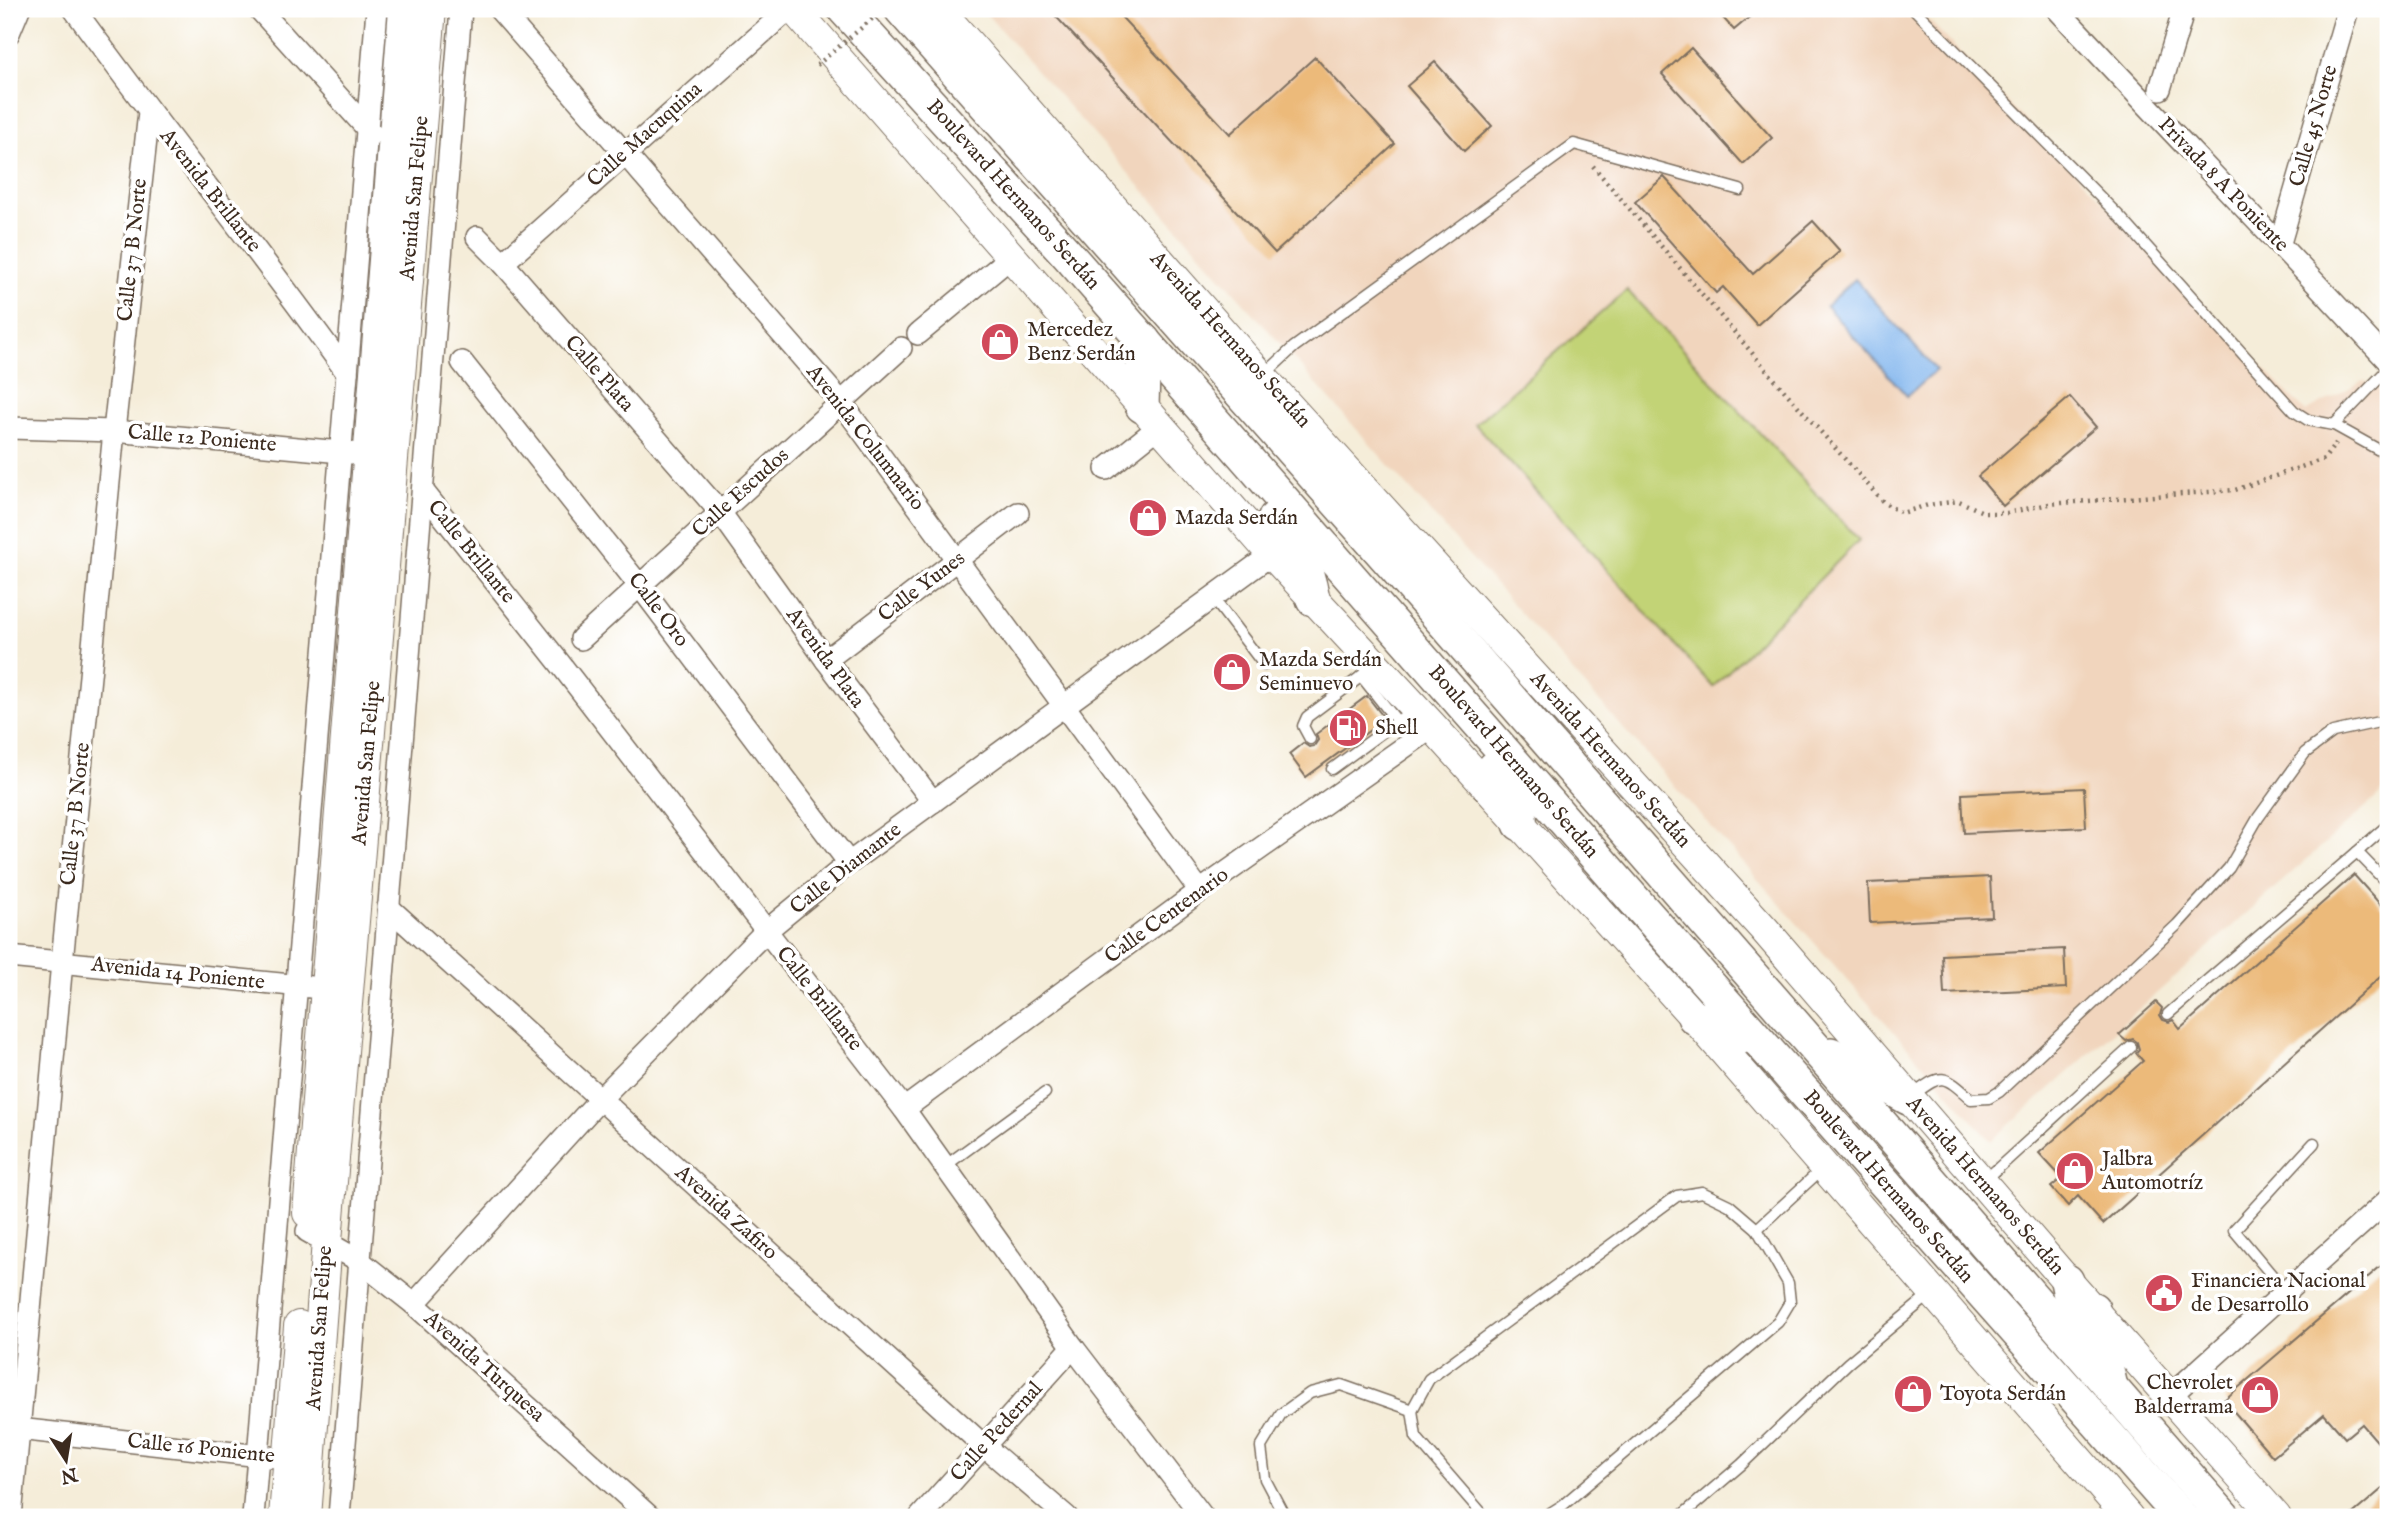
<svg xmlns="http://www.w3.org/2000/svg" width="2397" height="1526" font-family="'IM FELL English',serif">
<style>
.built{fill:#f1d5bd}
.green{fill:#c2d376;stroke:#7e7e4a;stroke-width:2}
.water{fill:#7fb4ed;stroke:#5d6f86;stroke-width:2}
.building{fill:#ecba7a}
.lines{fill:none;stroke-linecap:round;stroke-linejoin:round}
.service-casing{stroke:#7c6e5f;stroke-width:13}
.minor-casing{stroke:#7c6e5f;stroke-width:24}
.secondary-casing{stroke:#7c6e5f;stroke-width:32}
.primary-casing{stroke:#7c6e5f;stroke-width:36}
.path{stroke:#7c6e5f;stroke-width:4.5;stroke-dasharray:2 5;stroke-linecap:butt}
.service{stroke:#fff;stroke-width:10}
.minor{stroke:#fff;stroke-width:21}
.secondary{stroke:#fff;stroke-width:30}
.primary{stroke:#fff;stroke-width:33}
.path-bridge{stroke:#7c6e5f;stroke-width:4.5;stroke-dasharray:2 5;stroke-linecap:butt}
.labels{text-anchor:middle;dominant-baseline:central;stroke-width:7;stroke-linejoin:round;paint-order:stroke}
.street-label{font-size:21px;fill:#3b2a1e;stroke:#fff}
.poi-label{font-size:21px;fill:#3b2a1e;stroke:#fff;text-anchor:start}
</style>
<rect width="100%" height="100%" fill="#fff"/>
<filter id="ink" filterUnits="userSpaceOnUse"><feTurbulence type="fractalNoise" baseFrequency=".0143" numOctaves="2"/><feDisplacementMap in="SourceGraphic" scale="14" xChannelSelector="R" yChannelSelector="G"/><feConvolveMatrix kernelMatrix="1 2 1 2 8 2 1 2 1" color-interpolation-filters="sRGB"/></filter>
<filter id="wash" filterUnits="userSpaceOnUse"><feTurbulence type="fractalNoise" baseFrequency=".00686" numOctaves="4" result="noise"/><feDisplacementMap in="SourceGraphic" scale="28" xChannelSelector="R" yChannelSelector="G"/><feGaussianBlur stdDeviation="1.57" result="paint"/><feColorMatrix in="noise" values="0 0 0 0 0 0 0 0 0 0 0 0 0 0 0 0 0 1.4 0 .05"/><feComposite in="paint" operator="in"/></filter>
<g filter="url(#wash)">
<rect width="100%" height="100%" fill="#f5edd9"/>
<!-- built -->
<path class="built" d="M 982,9 L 1918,9 L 2306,412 L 2364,380 L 2388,396 L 2388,787 L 1991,1141 Z"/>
<!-- green -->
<path class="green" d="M 1627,290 L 1859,540 L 1713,687 L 1475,424 Z"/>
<!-- water -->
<path class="water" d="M 1855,279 L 1936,370 L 1907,396 L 1826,306 Z"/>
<g id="blocks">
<!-- building -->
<g class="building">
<path d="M 1049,9 L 1114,9 L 1230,134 L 1315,57 L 1395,144 L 1275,253 Z"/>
<path d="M 1715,9 L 1759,9 L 1734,30 Z"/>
<path d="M 1691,48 L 1772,138 L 1743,164 L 1662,74 Z"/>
<path d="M 1435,62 L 1492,126 L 1464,151 L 1407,86 Z"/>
<path d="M 1664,177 L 1753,274 L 1813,221 L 1840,251 L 1757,325 L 1723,287 L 1716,293 L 1635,202 Z"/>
<path d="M 2070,397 L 2096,427 L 2003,506 L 1978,476 Z"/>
<path d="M 1367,696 L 1385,719 L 1306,777 L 1289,754 L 1303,743 L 1309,747 L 1314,746 L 1318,740 L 1316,734 Z"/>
<path d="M 2084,788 L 2086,827 L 1964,833 L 1962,794 Z"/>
<path d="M 2354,875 L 2388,913 L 2388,970 L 2103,1224 L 2078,1196 L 2068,1206 L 2051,1187 L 2062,1178 L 2039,1153 L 2143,1061 L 2136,1053 L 2139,1049 L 2137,1042 L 2133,1039 L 2126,1041 L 2119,1035 L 2156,1002 L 2162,1008 L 2160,1015 L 2163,1020 L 2169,1022 L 2173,1020 L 2180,1029 Z"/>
<path d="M 1990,877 L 1992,917 L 1870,923 L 1868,883 Z"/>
<path d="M 2064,949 L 2066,988 L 1944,994 L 1942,955 Z"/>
<path d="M 2388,1260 L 2388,1454 L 2362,1424 L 2345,1438 L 2324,1414 L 2273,1457 L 2224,1400 Z"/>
<path d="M 2388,1484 L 2388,1517 L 2349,1517 Z"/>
</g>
</g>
</g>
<g filter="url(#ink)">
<use href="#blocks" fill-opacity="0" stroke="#7c6e5f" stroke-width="2"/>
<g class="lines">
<!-- service casing -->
<g class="service-casing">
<g id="service">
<path d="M 1914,9 L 2122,219 L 2294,411 L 2308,420 L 2334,425 L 2388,455"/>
<path d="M 1264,375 L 1294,347 L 1574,144 L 1740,190"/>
<path d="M 2334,425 L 2388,369"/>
<path d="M 1213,598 L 1264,665"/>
<path d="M 1361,676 L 1413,741"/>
<path d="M 1310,739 L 1303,726 L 1307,717 L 1375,666"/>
<path d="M 1332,769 L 1414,709"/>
<path d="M 2388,825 L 2357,852 L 2388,884"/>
<path d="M 2168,1014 L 2357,852"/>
<path d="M 1910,1097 C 1942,1074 1941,1072 1971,1099 L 1989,1098 L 1999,1092 L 2177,925 L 2229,868 L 2258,818 L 2305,753 L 2333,732 L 2388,720"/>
<path d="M 945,1166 L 1045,1093"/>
<path d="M 1983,1182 L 2131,1047"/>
<path d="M 1757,1229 L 1823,1168"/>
<path d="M 2286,1292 L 2234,1230 L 2314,1143"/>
<path d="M 1285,1517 L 1265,1479 L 1261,1447 L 1281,1414 L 1310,1393 L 1341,1385 L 1412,1410"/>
<path d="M 1485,1517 L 1416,1437 L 1412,1410 L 1429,1379 L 1677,1196 L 1702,1192 L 1729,1205 L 1757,1229 L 1788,1283 L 1790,1302 L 1778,1322 L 1563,1505 L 1544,1517"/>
<path d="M 1680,1517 L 1741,1465 L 1848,1363 L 1932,1293"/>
</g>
</g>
<!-- minor casing -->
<g class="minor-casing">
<g id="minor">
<path d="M 74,9 C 163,132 259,250 347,373"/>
<path d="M 259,9 L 372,134"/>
<path d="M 499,9 L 841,402 L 1200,891"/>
<path d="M 2057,9 C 2166,127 2279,242 2388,361"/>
<path d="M 9,33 L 19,9"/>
<path d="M 2160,89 L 2184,9"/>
<path d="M 477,237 L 503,263 L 720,512 L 826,660 L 933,802"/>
<path d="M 2280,243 L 2348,9"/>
<path d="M 503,263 L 789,9"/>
<path d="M 918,334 L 1011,257"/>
<path d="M 462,362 L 639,585 L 849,863"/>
<path d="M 9,428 L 114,431 L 352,453"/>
<path d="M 1106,469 L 1160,426"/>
<path d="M 423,491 L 558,661 L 904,1109 L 1073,1347 L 1203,1517"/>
<path d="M 581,639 L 901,348"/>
<path d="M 826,660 L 1018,513"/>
<path d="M 388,907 L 984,1446 L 1067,1517"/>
<path d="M 9,957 L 311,987"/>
<path d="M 904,1109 L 1200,891 L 1433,727"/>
<path d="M 307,1231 L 361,1262 L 414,1304 L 650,1517"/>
<path d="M 414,1304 L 600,1099 L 766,931 L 849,863 L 1272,554"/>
<path d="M 2170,1396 L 2388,1200"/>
<path d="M 9,1428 L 270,1457"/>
<path d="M 11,1517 L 62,962 L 114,431 L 149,112"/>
<path d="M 253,1517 L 377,9"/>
<path d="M 339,1517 C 383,1015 418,511 461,9"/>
<path d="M 920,1517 L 1073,1347"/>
</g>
</g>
<!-- secondary casing -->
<g class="secondary-casing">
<g id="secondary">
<path d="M 794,9 L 1272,554 L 1433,727 L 1694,1017 L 2128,1517"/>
<path d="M 938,9 L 1262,377 L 1764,929 L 2067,1281 L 2276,1517"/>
<path d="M 308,1213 L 404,9"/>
<path d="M 284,1517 L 299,1326"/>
<path d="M 306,1517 L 327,1241 L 431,9"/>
</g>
</g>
<!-- primary casing -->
<g class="primary-casing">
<g id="primary">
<path d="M 844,9 L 1067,254 L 1635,901 L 2181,1517"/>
<path d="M 901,9 L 1446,625 L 2224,1517"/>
<path d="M 1142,406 L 1144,341"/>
<path d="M 1275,518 C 1297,548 1306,562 1313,599"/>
<path d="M 1494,768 C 1510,788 1522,797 1520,824"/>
<path d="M 1694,1017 L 1754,1038"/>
<path d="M 1831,1054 L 1908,1098"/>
<path d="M 2067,1281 L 2080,1344"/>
<path d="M 2093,1309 L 2111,1387"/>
</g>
</g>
<!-- path -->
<path class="path" d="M 1593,166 L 1781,387 L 1869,486 L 1884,503 L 1902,513 L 1928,505 L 1959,501 L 1985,513 L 2007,513 L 2049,504 L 2235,490 L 2324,459 L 2336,443"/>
<!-- service -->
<use href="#service" class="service"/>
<!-- minor -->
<use href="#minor" class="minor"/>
<!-- secondary -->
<use href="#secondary" class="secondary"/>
<!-- primary -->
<use href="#primary" class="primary"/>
<!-- path-bridge -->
<path class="path-bridge" d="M 817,65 L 884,9"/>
</g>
</g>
<!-- icons -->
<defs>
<g id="shop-disc" transform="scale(2.0125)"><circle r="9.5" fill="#d1495b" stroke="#fff"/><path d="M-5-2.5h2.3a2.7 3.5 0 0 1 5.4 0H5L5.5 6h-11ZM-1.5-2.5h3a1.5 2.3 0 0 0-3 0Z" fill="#fff"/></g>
<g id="fuel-disc" transform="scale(2.0125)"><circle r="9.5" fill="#d1495b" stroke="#fff"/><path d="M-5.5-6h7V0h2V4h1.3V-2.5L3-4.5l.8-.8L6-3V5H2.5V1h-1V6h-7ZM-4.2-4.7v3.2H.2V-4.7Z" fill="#fff"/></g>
<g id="civic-disc" transform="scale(2.0125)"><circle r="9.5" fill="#d1495b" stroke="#fff"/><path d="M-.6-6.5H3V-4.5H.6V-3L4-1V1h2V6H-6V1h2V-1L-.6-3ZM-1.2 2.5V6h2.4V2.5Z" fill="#fff"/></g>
</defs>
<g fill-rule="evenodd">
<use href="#shop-disc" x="1000" y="342"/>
<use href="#shop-disc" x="1148" y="518"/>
<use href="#shop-disc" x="1232" y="672"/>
<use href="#fuel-disc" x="1348" y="728"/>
<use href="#shop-disc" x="2075" y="1171"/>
<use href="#civic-disc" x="2164" y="1293"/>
<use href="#shop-disc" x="1913" y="1394"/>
<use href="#shop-disc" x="2260" y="1395"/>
</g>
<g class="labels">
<!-- street labels -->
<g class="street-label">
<text transform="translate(2314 126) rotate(-74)">Calle 45 Norte</text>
<text transform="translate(645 135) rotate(-42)">Calle Macuquina</text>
<text transform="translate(2223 185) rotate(46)">Privada 8 A Poniente</text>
<text transform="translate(210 191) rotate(52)">Avenida Brillante</text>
<text transform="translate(1013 195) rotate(48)">Boulevard Hermanos Serdán</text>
<text transform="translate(415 198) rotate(-85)">Avenida San Felipe</text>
<text transform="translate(133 250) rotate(-84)">Calle 37 B Norte</text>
<text transform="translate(1230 340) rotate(48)">Avenida Hermanos Serdán</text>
<text transform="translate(599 374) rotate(49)">Calle Plata</text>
<text transform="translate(865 438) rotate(52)">Avenida Columnario</text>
<text transform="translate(202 439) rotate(5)">Calle 12 Poniente</text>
<text transform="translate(741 493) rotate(-42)">Calle Escudos</text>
<text transform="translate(471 552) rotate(51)">Calle Brillante</text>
<text transform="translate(922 587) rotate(-37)">Calle Yunes</text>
<text transform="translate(658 610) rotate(53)">Calle Oro</text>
<text transform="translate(825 658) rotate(54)">Avenida Plata</text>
<text transform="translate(1610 760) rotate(48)">Avenida Hermanos Serdán</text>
<text transform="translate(1513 762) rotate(49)">Boulevard Hermanos Serdán</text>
<text transform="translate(367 763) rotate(-85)">Avenida San Felipe</text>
<text transform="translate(76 814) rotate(-84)">Calle 37 B Norte</text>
<text transform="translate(846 869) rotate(-38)">Calle Diamante</text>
<text transform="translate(1167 916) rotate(-36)">Calle Centenario</text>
<text transform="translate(178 974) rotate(6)">Avenida 14 Poniente</text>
<text transform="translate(819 999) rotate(52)">Calle Brillante</text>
<text transform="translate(1985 1186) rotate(49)">Avenida Hermanos Serdán</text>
<text transform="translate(1888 1187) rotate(49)">Boulevard Hermanos Serdán</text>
<text transform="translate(726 1213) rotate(42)">Avenida Zafiro</text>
<text transform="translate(320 1328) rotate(-86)">Avenida San Felipe</text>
<text transform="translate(484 1367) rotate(42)">Avenida Turquesa</text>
<text transform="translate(997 1432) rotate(-48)">Calle Pedernal</text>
<text transform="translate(201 1449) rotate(6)">Calle 16 Poniente</text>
</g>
<!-- poi labels -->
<g class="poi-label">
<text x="1027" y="330">Mercedez<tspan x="1027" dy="24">Benz Serdán</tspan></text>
<text x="1175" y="518">Mazda Serdán</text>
<text x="1259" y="660">Mazda Serdán<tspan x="1259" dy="24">Seminuevo</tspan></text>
<text x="1375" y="728">Shell</text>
<text x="2102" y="1159">Jalbra<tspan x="2102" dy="24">Automotríz</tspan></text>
<text x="2191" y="1281">Financiera Nacional<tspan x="2191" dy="24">de Desarrollo</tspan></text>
<text x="2233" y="1383" text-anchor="end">Chevrolet<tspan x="2233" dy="24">Balderrama</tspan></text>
<text x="1940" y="1394">Toyota Serdán</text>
</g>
</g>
<!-- margin -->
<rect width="2397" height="1526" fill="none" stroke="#fff" stroke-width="35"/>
<!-- north arrow -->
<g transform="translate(66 1460) rotate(168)" stroke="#ffffff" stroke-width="5" paint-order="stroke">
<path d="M0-5L12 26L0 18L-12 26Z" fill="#3b2a1e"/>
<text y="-10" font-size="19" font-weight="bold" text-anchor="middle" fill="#3b2a1e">N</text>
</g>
</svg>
